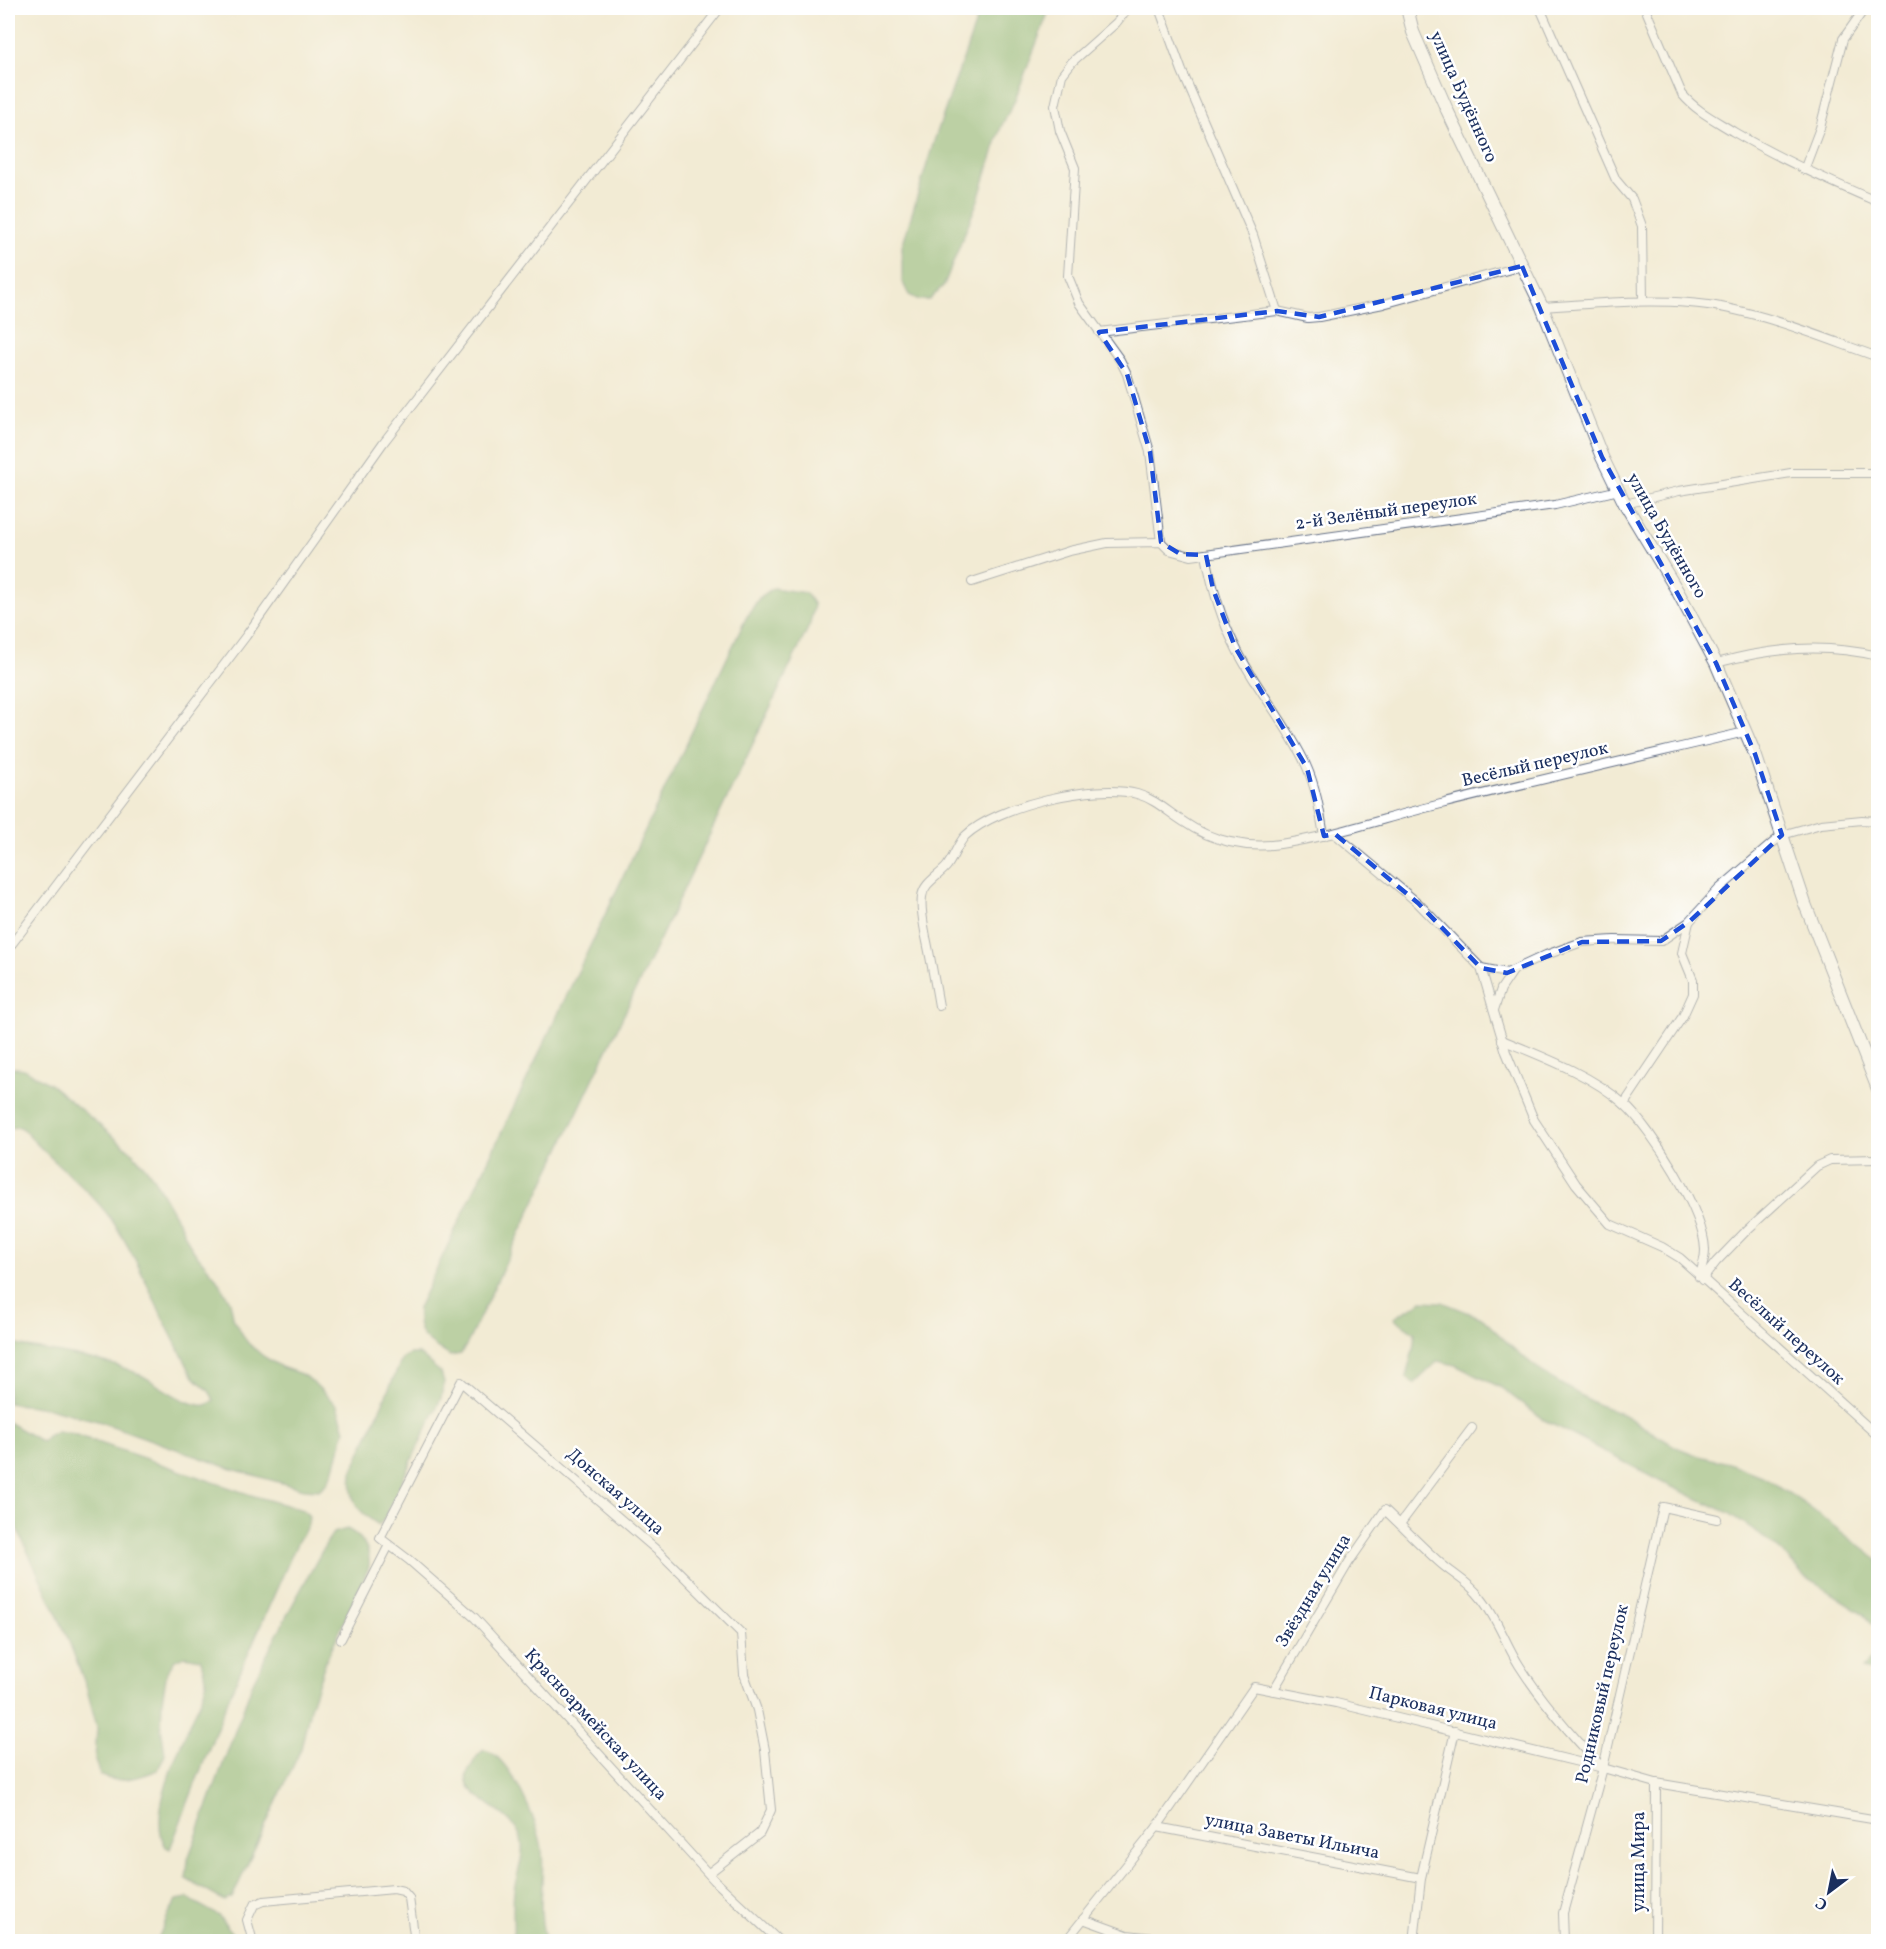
<svg xmlns="http://www.w3.org/2000/svg" width="1886" height="1949" font-family="Vollkorn,serif">
<style>
.forest{fill:#7ab06c;stroke:#4a7065;stroke-width:1.5}
.lines{fill:none;stroke-linecap:round;stroke-linejoin:round}
.street-casing{stroke:#667187;stroke-width:10}
.secondary-casing{stroke:#667187;stroke-width:14}
.street{stroke:#fff;stroke-width:8}
.secondary{stroke:#fff;stroke-width:12}
.marked{fill:none;stroke:#1d4ed8;stroke-width:4.5;stroke-dasharray:12 8;stroke-linejoin:round}
.labels{text-anchor:middle;dominant-baseline:central;stroke-width:5;stroke-linejoin:round;paint-order:stroke}
.street-label{font-size:18px;fill:#1b2f5e;stroke:#fff}
</style>
<rect width="100%" height="100%" fill="#fff"/>
<filter id="ink" filterUnits="userSpaceOnUse"><feTurbulence type="fractalNoise" baseFrequency=".0167" numOctaves="2"/><feDisplacementMap in="SourceGraphic" scale="12" xChannelSelector="R" yChannelSelector="G"/><feConvolveMatrix kernelMatrix="1 2 1 2 8 2 1 2 1" color-interpolation-filters="sRGB"/></filter>
<filter id="wash" filterUnits="userSpaceOnUse"><feTurbulence type="fractalNoise" baseFrequency=".008" numOctaves="4" result="noise"/><feDisplacementMap in="SourceGraphic" scale="24" xChannelSelector="R" yChannelSelector="G"/><feGaussianBlur stdDeviation="1.35" result="paint"/><feColorMatrix in="noise" values="0 0 0 0 0 0 0 0 0 0 0 0 0 0 0 0 0 1.4 0 .05"/><feComposite in="paint" operator="in"/></filter>
<g filter="url(#wash)">
<rect width="100%" height="100%" fill="#f2ebd4"/>
<!-- forest -->
<g class="forest">
<path d="M 981,8 L 1050,8 L 1014,102 L 1001,127 L 978,200 L 944,285 L 929,300 L 919,300 L 909,295 L 902,281 L 902,246 L 934,141 Z"/>
<path d="M 773,588 L 806,593 L 814,605 L 810,624 L 468,1342 L 461,1354 L 450,1356 C 427,1341 415,1337 418,1308 L 746,618 L 759,598 Z"/>
<path d="M 8,1067 L 24,1069 L 50,1084 L 132,1152 L 151,1174 L 181,1226 L 192,1249 L 215,1276 L 230,1301 L 234,1321 L 248,1343 L 263,1356 L 281,1367 L 301,1374 L 312,1381 L 337,1406 L 345,1430 L 333,1472 L 327,1483 L 319,1490 L 303,1489 L 232,1469 L 101,1422 L 48,1408 L 8,1403 L 8,1343 C 51,1353 98,1356 139,1374 C 156,1382 187,1408 206,1405 C 207,1405 213,1401 214,1401 C 209,1387 203,1387 194,1377 C 190,1371 186,1364 183,1357 C 157,1312 141,1262 111,1219 C 85,1184 49,1160 21,1127 L 8,1128 Z"/>
<path d="M 1422,1301 L 1442,1302 L 1482,1318 L 1514,1349 L 1547,1376 L 1592,1402 L 1624,1415 L 1676,1447 L 1699,1456 L 1729,1463 L 1766,1478 L 1809,1507 L 1878,1560 L 1878,1630 L 1864,1614 L 1804,1576 L 1784,1554 L 1760,1534 L 1729,1513 L 1670,1486 L 1544,1420 L 1500,1387 L 1455,1365 L 1438,1361 L 1414,1384 L 1406,1377 L 1413,1350 L 1415,1333 L 1394,1318 Z"/>
<path d="M 409,1354 L 419,1354 L 441,1373 L 444,1383 L 441,1398 L 384,1519 L 379,1525 C 355,1510 349,1500 352,1472 L 402,1359 Z"/>
<path d="M 8,1422 L 42,1442 L 47,1436 L 57,1431 L 71,1433 L 251,1495 L 303,1510 L 309,1516 L 308,1525 L 298,1541 L 229,1697 L 170,1849 L 166,1847 C 146,1816 180,1747 193,1716 C 198,1706 205,1693 206,1682 C 206,1674 204,1666 200,1659 L 185,1656 L 175,1660 L 167,1672 L 162,1701 L 161,1726 L 165,1755 L 158,1770 C 141,1777 116,1785 100,1775 L 95,1761 L 97,1727 L 86,1686 L 66,1634 L 8,1509 Z"/>
<path d="M 347,1529 C 363,1537 371,1549 369,1567 L 325,1663 L 310,1708 L 301,1749 L 232,1898 L 224,1901 L 186,1879 L 188,1859 L 253,1682 L 289,1611 L 327,1542 L 333,1533 Z"/>
<path d="M 1878,1653 L 1878,1673 L 1862,1669 Z"/>
<path d="M 484,1750 C 509,1754 540,1826 542,1850 C 545,1881 536,1911 546,1941 L 513,1941 C 514,1924 512,1907 514,1890 C 516,1875 524,1860 522,1844 C 518,1807 450,1797 470,1768 C 475,1760 476,1755 484,1750 Z"/>
<path d="M 187,1898 L 218,1915 L 238,1941 L 157,1941 L 169,1913 L 177,1900 Z"/>
</g>
</g>
<g filter="url(#ink)">
<g class="lines">
<!-- street casing -->
<g class="street-casing">
<g id="street">
<path d="M 1128,8 L 1116,23 L 1072,62 L 1062,75 L 1055,106 L 1060,131 L 1075,168 L 1068,276 L 1079,303 L 1120,360 L 1127,374 L 1150,452 L 1161,542"/>
<path d="M 1159,8 L 1182,71 L 1253,235 L 1277,311"/>
<path d="M 1540,8 L 1616,180 L 1632,199 L 1642,226 L 1643,301"/>
<path d="M 1645,8 L 1682,94 C 1696,111 1715,120 1734,132 C 1780,159 1829,181 1878,202"/>
<path d="M 1804,170 L 1820,128 L 1843,39 L 1865,8"/>
<path d="M 1542,307 C 1591,304 1641,299 1689,303 C 1751,307 1820,337 1878,357"/>
<path d="M 1099,332 L 1277,311 L 1308,318 L 1319,317 L 1383,304 L 1522,266"/>
<path d="M 1625,504 L 1679,491 L 1791,473 L 1878,473"/>
<path d="M 1206,555 C 1212,587 1220,617 1235,646 C 1255,688 1287,723 1306,765 C 1316,787 1320,812 1324,836"/>
<path d="M 972,582 L 1069,551 L 1107,543 L 1161,542 L 1169,550 L 1191,556 L 1555,505 L 1619,490"/>
<path d="M 1716,663 C 1772,648 1822,643 1878,656"/>
<path d="M 1335,834 L 1418,903 L 1481,968 L 1506,1052 L 1534,1120 L 1576,1184 L 1610,1224 L 1662,1247 L 1680,1258 L 1878,1436"/>
<path d="M 8,949 L 246,636 L 383,443 L 720,8"/>
<path d="M 1481,968 L 1507,973 L 1546,955 L 1582,942 L 1614,940 L 1661,941 L 1689,922 L 1719,889 L 1782,835 L 1821,824 L 1862,820 L 1878,821"/>
<path d="M 939,1006 C 935,983 931,960 926,937 C 924,925 920,909 922,897 C 923,883 939,876 947,866 C 954,857 957,845 965,836 C 997,805 1094,783 1137,794 C 1155,799 1168,812 1184,822 C 1211,841 1247,849 1280,844 C 1335,836 1387,817 1441,804 C 1542,779 1643,756 1745,732"/>
<path d="M 1494,1010 L 1501,989 L 1513,971"/>
<path d="M 1502,1040 C 1541,1056 1592,1075 1624,1104 C 1652,1129 1704,1212 1705,1250 C 1705,1260 1702,1268 1699,1277"/>
<path d="M 1624,1104 L 1683,1016 L 1693,994 L 1693,980 L 1682,953 L 1689,922"/>
<path d="M 1702,1280 L 1716,1262 L 1747,1230 L 1817,1166 L 1830,1160 L 1878,1159"/>
<path d="M 1400,1524 L 1472,1428"/>
<path d="M 341,1639 L 389,1545"/>
<path d="M 1273,1691 L 1349,1562 L 1385,1510 C 1403,1527 1420,1545 1438,1561 C 1452,1574 1469,1582 1480,1597 C 1497,1617 1505,1643 1519,1665 C 1543,1703 1572,1736 1603,1768"/>
<path d="M 1157,1827 L 1421,1878"/>
<path d="M 709,1873 L 760,1833 L 771,1810 L 765,1750 L 757,1710 L 744,1674 L 741,1633 L 660,1553 L 461,1382 L 380,1538 L 409,1560 L 475,1618 L 714,1880 L 780,1942"/>
<path d="M 1083,1919 L 1127,1935 L 1191,1942"/>
<path d="M 253,1942 L 247,1920 L 254,1905 L 263,1901 L 394,1889 L 403,1891 L 409,1898 L 415,1942"/>
<path d="M 1065,1942 L 1157,1827 L 1254,1687 L 1336,1703 L 1603,1768 L 1656,1783 L 1878,1820"/>
<path d="M 1414,1942 L 1421,1878 L 1455,1731"/>
<path d="M 1564,1942 L 1563,1913 L 1603,1768 L 1663,1507 L 1717,1519"/>
<path d="M 1655,1942 L 1656,1783"/>
</g>
</g>
<!-- secondary casing -->
<g class="secondary-casing">
<path id="secondary" d="M 1407,8 L 1413,32 L 1447,110 L 1542,307 L 1602,457 L 1625,504 L 1678,592 L 1716,663 L 1755,754 L 1805,904 L 1878,1089"/>
</g>
<!-- street -->
<use href="#street" class="street"/>
<!-- secondary -->
<use href="#secondary" class="secondary"/>
</g>
</g>
<!-- marked area -->
<path d="M0 0H1886V1949H0ZM 1522,266 L 1602,457 L 1716,663 L 1755,754 L 1782,835 L 1689,922 L 1661,941 L 1582,942 L 1507,973 L 1481,968 L 1418,903 L 1335,834 L 1324,836 L 1307,768 L 1235,647 L 1213,589 L 1206,555 L 1180,554 L 1161,542 L 1150,452 L 1127,374 L 1099,332 L 1277,311 L 1319,317 Z" fill="#f2ebd4" fill-opacity=".55" fill-rule="evenodd"/>
<path class="marked" d="M 1522,266 L 1602,457 L 1716,663 L 1755,754 L 1782,835 L 1689,922 L 1661,941 L 1582,942 L 1507,973 L 1481,968 L 1418,903 L 1335,834 L 1324,836 L 1307,768 L 1235,647 L 1213,589 L 1206,555 L 1180,554 L 1161,542 L 1150,452 L 1127,374 L 1099,332 L 1277,311 L 1319,317 Z"/>
<g class="labels">
<!-- street labels -->
<g class="street-label">
<text transform="translate(1463 97) rotate(66)">улица Будённого</text>
<text transform="translate(1386 512) rotate(-8)">2-й Зелёный переулок</text>
<text transform="translate(1666 536) rotate(60)">улица Будённого</text>
<text transform="translate(1535 765) rotate(-13)">Весёлый переулок</text>
<text transform="translate(1786 1332) rotate(42)">Весёлый переулок</text>
<text transform="translate(615 1492) rotate(41)">Донская улица</text>
<text transform="translate(1314 1591) rotate(-59)">Звёздная улица</text>
<text transform="translate(1603 1694) rotate(-77)">Родниковый переулок</text>
<text transform="translate(1433 1709) rotate(14)">Парковая улица</text>
<text transform="translate(595 1725) rotate(47)">Красноармейская улица</text>
<text transform="translate(1292 1837) rotate(11)">улица Заветы Ильича</text>
<text transform="translate(1639 1862) rotate(-90)">улица Мира</text>
</g>
</g>
<!-- margin -->
<rect width="1886" height="1949" fill="none" stroke="#fff" stroke-width="30"/>
<!-- north arrow -->
<g transform="translate(1829 1892) rotate(212)" stroke="#ffffff" stroke-width="4.5" paint-order="stroke">
<path d="M0-4.5L10 22L0 15L-10 22Z" fill="#1b2f5e"/>
<text y="-9" font-size="16" font-weight="bold" text-anchor="middle" fill="#1b2f5e">С</text>
</g>
</svg>
